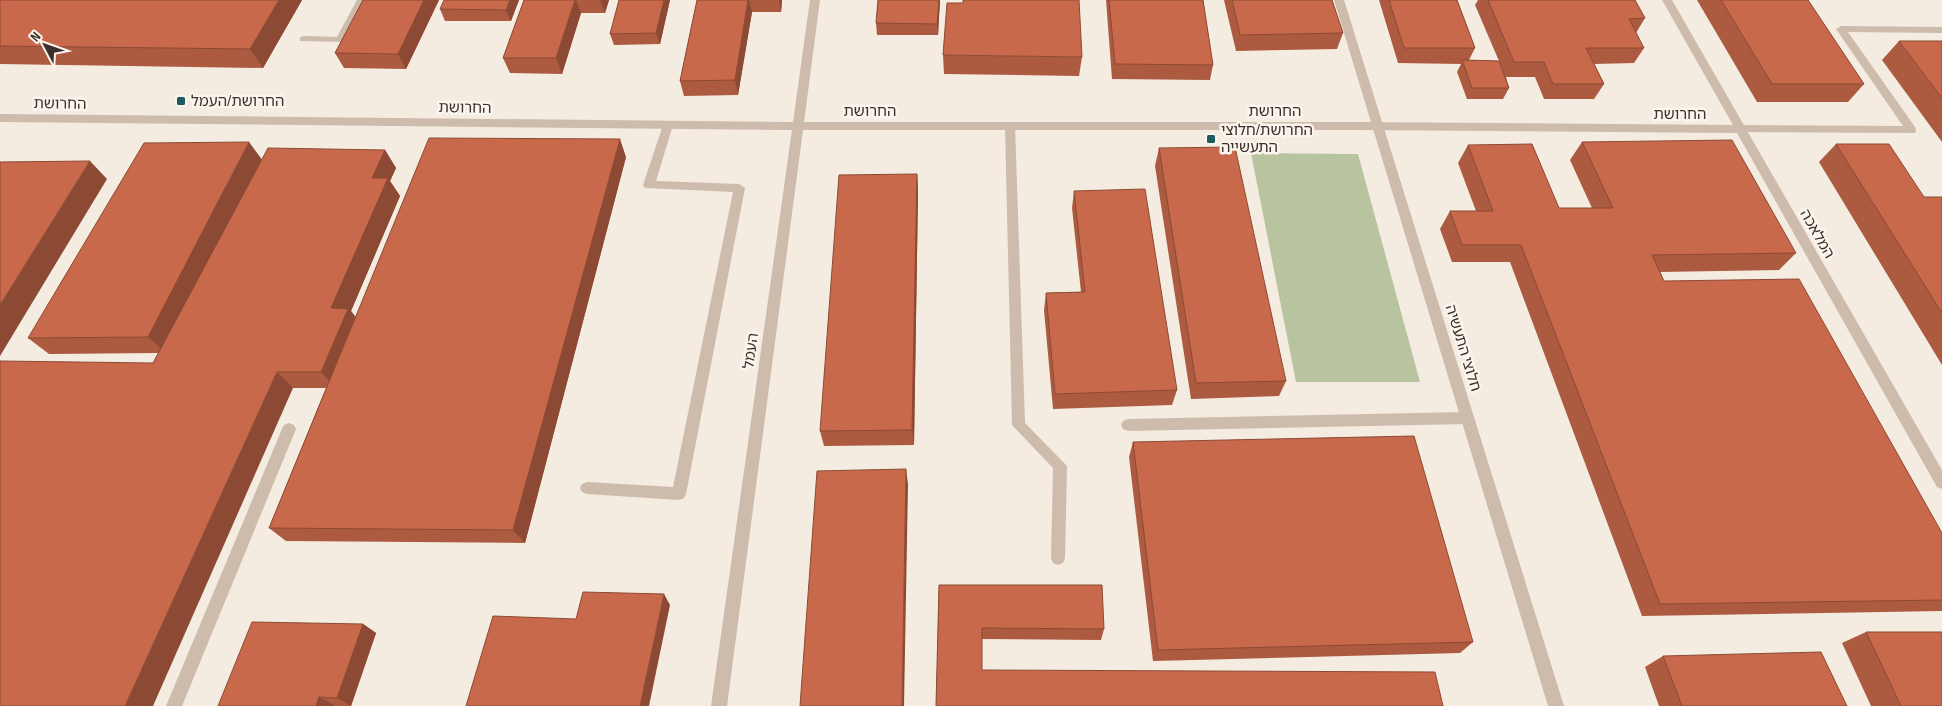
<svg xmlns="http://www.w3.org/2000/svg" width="1942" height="706" font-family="'Sofia Sans Condensed','Noto Sans Hebrew',sans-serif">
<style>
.green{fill:#b8c4a0}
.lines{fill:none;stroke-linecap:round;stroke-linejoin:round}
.service{fill:#cdbbac;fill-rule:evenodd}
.minor{fill:#cdbbac;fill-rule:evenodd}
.tertiary{fill:#cdbbac;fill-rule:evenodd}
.wall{fill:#ac5a40}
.shaded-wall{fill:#8c4a34}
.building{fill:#c8694b;stroke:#8c4a34}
.poi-dot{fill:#1f5a5e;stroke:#fbf5ee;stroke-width:2}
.labels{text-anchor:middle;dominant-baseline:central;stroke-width:5;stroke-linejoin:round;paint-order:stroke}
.poi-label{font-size:15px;fill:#3b302b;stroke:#fbf5ee;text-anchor:start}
.street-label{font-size:15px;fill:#3b302b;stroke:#fbf5ee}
</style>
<rect width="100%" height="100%" fill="#f4ebe1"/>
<!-- green -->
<path class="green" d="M 1251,153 L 1358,154 L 1420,382 L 1296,382 Z"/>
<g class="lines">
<!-- service -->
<g class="service">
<path d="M 357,0 L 367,0 L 344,42 L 300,41 L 300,37 L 304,36 L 337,37 Z"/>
<path d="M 1841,26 L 1942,27 L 1942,33 L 1848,32 L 1915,127 L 1916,130 L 1915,133 L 1736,132 L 1735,129 L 1740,125 L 1903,126 L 1836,29 Z"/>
<path d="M 668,121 L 673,125 L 656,181 L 739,184 L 745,188 L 686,494 L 684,498 L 679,500 L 587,494 L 582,492 L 580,488 L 582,484 L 587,482 L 673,487 L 733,192 L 645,188 L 643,185 L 663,125 Z"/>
<path d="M 1010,122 L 1015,126 L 1025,423 L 1067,466 L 1065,558 L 1063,563 L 1058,565 L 1053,563 L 1051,558 L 1053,468 L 1012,425 L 1005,126 Z"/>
<path d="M 1467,412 L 1472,414 L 1474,418 L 1472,422 L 1467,424 L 1128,431 L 1123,429 L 1121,425 L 1123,421 L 1128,419 Z"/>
<path d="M 289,423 L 294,425 L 296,429 L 182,706 L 166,706 L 282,429 L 284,425 Z"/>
</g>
<!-- minor -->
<path class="minor" d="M 810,0 L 820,0 L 804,122 L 1355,122 L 1733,125 L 1662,0 L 1672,0 L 1942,470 L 1942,489 L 1937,487 L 1737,133 L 1355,130 L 803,130 L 727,706 L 711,706 L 792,130 L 0,122 L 0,114 L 793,122 Z"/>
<!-- tertiary -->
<path class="tertiary" d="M 1334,0 L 1344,0 L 1564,706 L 1548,706 Z"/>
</g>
<!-- wall -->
<g class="wall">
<path d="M 0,0 L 302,0 L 263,68 L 0,64 Z"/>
<path d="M 363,0 L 439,0 L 406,69 L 344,68 L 335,53 Z"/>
<path d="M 519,0 L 511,21 L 445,21 L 440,9 Z"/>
<path d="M 524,0 L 609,0 L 605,13 L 581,13 L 562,74 L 510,73 L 503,58 Z"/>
<path d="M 619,0 L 670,0 L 660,44 L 614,45 L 610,34 Z"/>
<path d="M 697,0 L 782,0 L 781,12 L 752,12 L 738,95 L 684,96 L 680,81 Z"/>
<path d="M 878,0 L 940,0 L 938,35 L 877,35 L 876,23 Z"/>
<path d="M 1106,0 L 1203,0 L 1213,65 L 1210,80 L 1112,79 Z"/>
<path d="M 1224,0 L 1332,0 L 1343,33 L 1337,49 L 1236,51 Z"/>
<path d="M 1379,0 L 1457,0 L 1475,48 L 1469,60 L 1499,61 L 1475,5 L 1478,0 L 1635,0 L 1645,18 L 1636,33 L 1644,48 L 1634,63 L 1594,64 L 1604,84 L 1594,99 L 1544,99 L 1535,77 L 1506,77 L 1509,88 L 1503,99 L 1467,99 L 1457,72 L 1461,64 L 1398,63 Z"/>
<path d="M 1697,0 L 1808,0 L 1864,84 L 1848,102 L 1757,102 Z"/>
<path d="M 1899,41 L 1942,41 L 1942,142 L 1882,60 Z"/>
<path d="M 943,55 L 1082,57 L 1079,76 L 944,74 Z"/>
<path d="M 1582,142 L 1796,253 L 1779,270 L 1660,272 L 1664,281 L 1942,533 L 1942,611 L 1642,616 L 1510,262 L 1452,262 L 1440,229 L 1450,211 L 1476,211 L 1458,163 L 1468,145 L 1559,208 L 1592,208 L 1570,160 Z"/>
<path d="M 1836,144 L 1924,197 L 1942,197 L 1942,365 L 1819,162 Z"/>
<path d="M 1159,148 L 1286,381 L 1279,396 L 1191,399 L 1155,166 Z"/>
<path d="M 385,150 L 396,168 L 390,181 L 400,196 L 351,311 L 355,317 L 626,157 L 525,543 L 286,541 L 269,528 L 326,388 L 293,388 L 153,363 L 158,353 L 49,354 L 28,338 L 262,160 Z"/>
<path d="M 917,174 L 918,192 L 914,445 L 824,446 L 820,431 Z"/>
<path d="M 1074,191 L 1177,390 L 1172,405 L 1053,409 L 1044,310 L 1046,293 L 1081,292 L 1072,208 Z"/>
<path d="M 1133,442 L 1473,642 L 1460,653 L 1153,661 L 1129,457 Z"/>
<path d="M 939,585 L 1104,629 L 1101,640 L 982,639 L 936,706 Z"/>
<path d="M 363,624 L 376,633 L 351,706 L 218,706 Z"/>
<path d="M 1866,632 L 1942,706 L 1871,706 L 1842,643 Z"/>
<path d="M 1663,656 L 1847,706 L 1659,706 L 1645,667 Z"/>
</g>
<!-- shaded-wall -->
<g class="shaded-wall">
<path d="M 279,0 L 302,0 L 263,68 L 250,49 Z"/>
<path d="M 424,0 L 439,0 L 406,69 L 398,54 Z"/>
<path d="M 510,0 L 519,0 L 511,21 L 506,10 Z"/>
<path d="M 575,0 L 576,0 L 581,13 L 562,74 L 556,58 Z"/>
<path d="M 600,0 L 609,0 L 605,13 Z"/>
<path d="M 664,0 L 670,0 L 660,44 L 656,33 Z"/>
<path d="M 748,0 L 749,0 L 752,12 L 738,95 L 735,80 Z"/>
<path d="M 779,0 L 782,0 L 781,12 Z"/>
<path d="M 939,0 L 940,0 L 938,35 L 937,24 Z"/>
<path d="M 620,139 L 626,157 L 525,543 L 513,530 Z"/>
<path d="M 249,142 L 263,161 L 166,353 L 148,337 Z"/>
<path d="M 385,150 L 396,168 L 390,181 L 400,196 L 351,311 L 362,325 L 336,388 L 321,372 L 331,308 L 372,178 Z"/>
<path d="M 90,161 L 107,179 L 0,356 L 0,305 Z"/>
<path d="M 917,174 L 918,192 L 914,445 L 912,430 Z"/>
<path d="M 277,372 L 293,388 L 153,706 L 125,706 Z"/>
<path d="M 906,469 L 908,484 L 904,706 L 902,706 Z"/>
<path d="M 664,594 L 670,605 L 649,706 L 640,706 Z"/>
<path d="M 363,624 L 376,633 L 351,706 L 337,698 Z"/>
<path d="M 319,697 L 334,705 L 334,706 L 316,706 Z"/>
</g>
<!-- building -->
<g class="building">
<path d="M 0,0 L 279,0 L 250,49 L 0,46 Z"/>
<path d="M 363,0 L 424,0 L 398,54 L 335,53 Z"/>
<path d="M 444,0 L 510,0 L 506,10 L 440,9 Z"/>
<path d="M 524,0 L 575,0 L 556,58 L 503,58 Z"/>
<path d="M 619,0 L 664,0 L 656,33 L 610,34 Z"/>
<path d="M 697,0 L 748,0 L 735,80 L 680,81 Z"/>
<path d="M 878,0 L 939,0 L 937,24 L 876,23 Z"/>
<path d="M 963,0 L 1079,0 L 1082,57 L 943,55 L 947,3 L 963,3 Z"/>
<path d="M 1109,0 L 1203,0 L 1213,65 L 1115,64 Z"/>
<path d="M 1232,0 L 1332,0 L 1343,33 L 1240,35 Z"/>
<path d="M 1389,0 L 1457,0 L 1475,48 L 1404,48 Z"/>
<path d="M 1488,0 L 1635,0 L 1645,18 L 1629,19 L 1644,48 L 1586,48 L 1604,84 L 1553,84 L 1544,62 L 1514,62 Z"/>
<path d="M 1721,0 L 1808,0 L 1864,84 L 1772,84 Z"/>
<path d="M 1899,41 L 1942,41 L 1942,98 Z"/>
<path d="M 1462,60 L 1499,61 L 1509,88 L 1472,88 Z"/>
<path d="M 429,138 L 620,139 L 513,530 L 269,528 Z"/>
<path d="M 1732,140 L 1796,253 L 1652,255 L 1664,281 L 1799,279 L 1942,533 L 1942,600 L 1660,604 L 1521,245 L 1462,245 L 1450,211 L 1493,211 L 1468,145 L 1532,144 L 1559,208 L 1613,208 L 1582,142 Z"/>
<path d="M 249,142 L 148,337 L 28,338 L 144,143 Z"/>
<path d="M 1836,144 L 1889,144 L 1924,197 L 1942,197 L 1942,313 Z"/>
<path d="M 1235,147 L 1286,381 L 1196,383 L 1159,148 Z"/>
<path d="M 268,148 L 385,150 L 372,178 L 388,178 L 331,308 L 348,309 L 321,372 L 277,372 L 125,706 L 0,706 L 0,361 L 153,363 Z"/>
<path d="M 90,161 L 0,305 L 0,162 Z"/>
<path d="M 917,174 L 912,430 L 820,431 L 839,175 Z"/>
<path d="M 1145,189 L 1177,390 L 1055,394 L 1046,293 L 1085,292 L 1074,191 Z"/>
<path d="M 1414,436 L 1473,642 L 1158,650 L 1133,442 Z"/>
<path d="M 906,469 L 902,706 L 800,706 L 817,471 Z"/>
<path d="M 939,585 L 1102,585 L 1104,629 L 982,628 L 982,670 L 1435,672 L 1443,706 L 936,706 Z"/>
<path d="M 583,592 L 664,594 L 640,706 L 466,706 L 493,616 L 576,619 Z"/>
<path d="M 252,622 L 363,624 L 337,698 L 319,697 L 316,706 L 218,706 Z"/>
<path d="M 1866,632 L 1942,632 L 1942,706 L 1901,706 Z"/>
<path d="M 1821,652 L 1847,706 L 1682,706 L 1663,656 Z"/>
</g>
<!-- markers -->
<g class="poi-dot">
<rect x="176" y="96" width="10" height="10" rx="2.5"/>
<rect x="1206" y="134" width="10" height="10" rx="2.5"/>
</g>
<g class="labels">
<!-- poi labels -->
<g class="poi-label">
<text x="191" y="101">החרושת/העמל</text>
<text x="1221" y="130">החרושת/חלוצי<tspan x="1221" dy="17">התעשייה</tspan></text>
</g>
<!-- street labels -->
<g class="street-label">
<text transform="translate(60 104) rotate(1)">החרושת</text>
<text transform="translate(465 108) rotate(1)">החרושת</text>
<text x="870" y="111">החרושת</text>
<text x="1275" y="111">החרושת</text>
<text x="1680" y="114">החרושת</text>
<text transform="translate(1817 234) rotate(60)">המלאכה</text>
<text transform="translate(1463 348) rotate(73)">חלוצי התעשיה</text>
<text transform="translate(751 351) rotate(-82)">העמל</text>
</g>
</g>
<!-- north arrow -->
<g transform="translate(45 45) rotate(311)" stroke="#fbf5ee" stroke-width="4" paint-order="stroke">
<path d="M0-4L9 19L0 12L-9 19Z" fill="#3b302b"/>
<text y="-8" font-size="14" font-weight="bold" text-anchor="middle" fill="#3b302b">N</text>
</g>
</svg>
